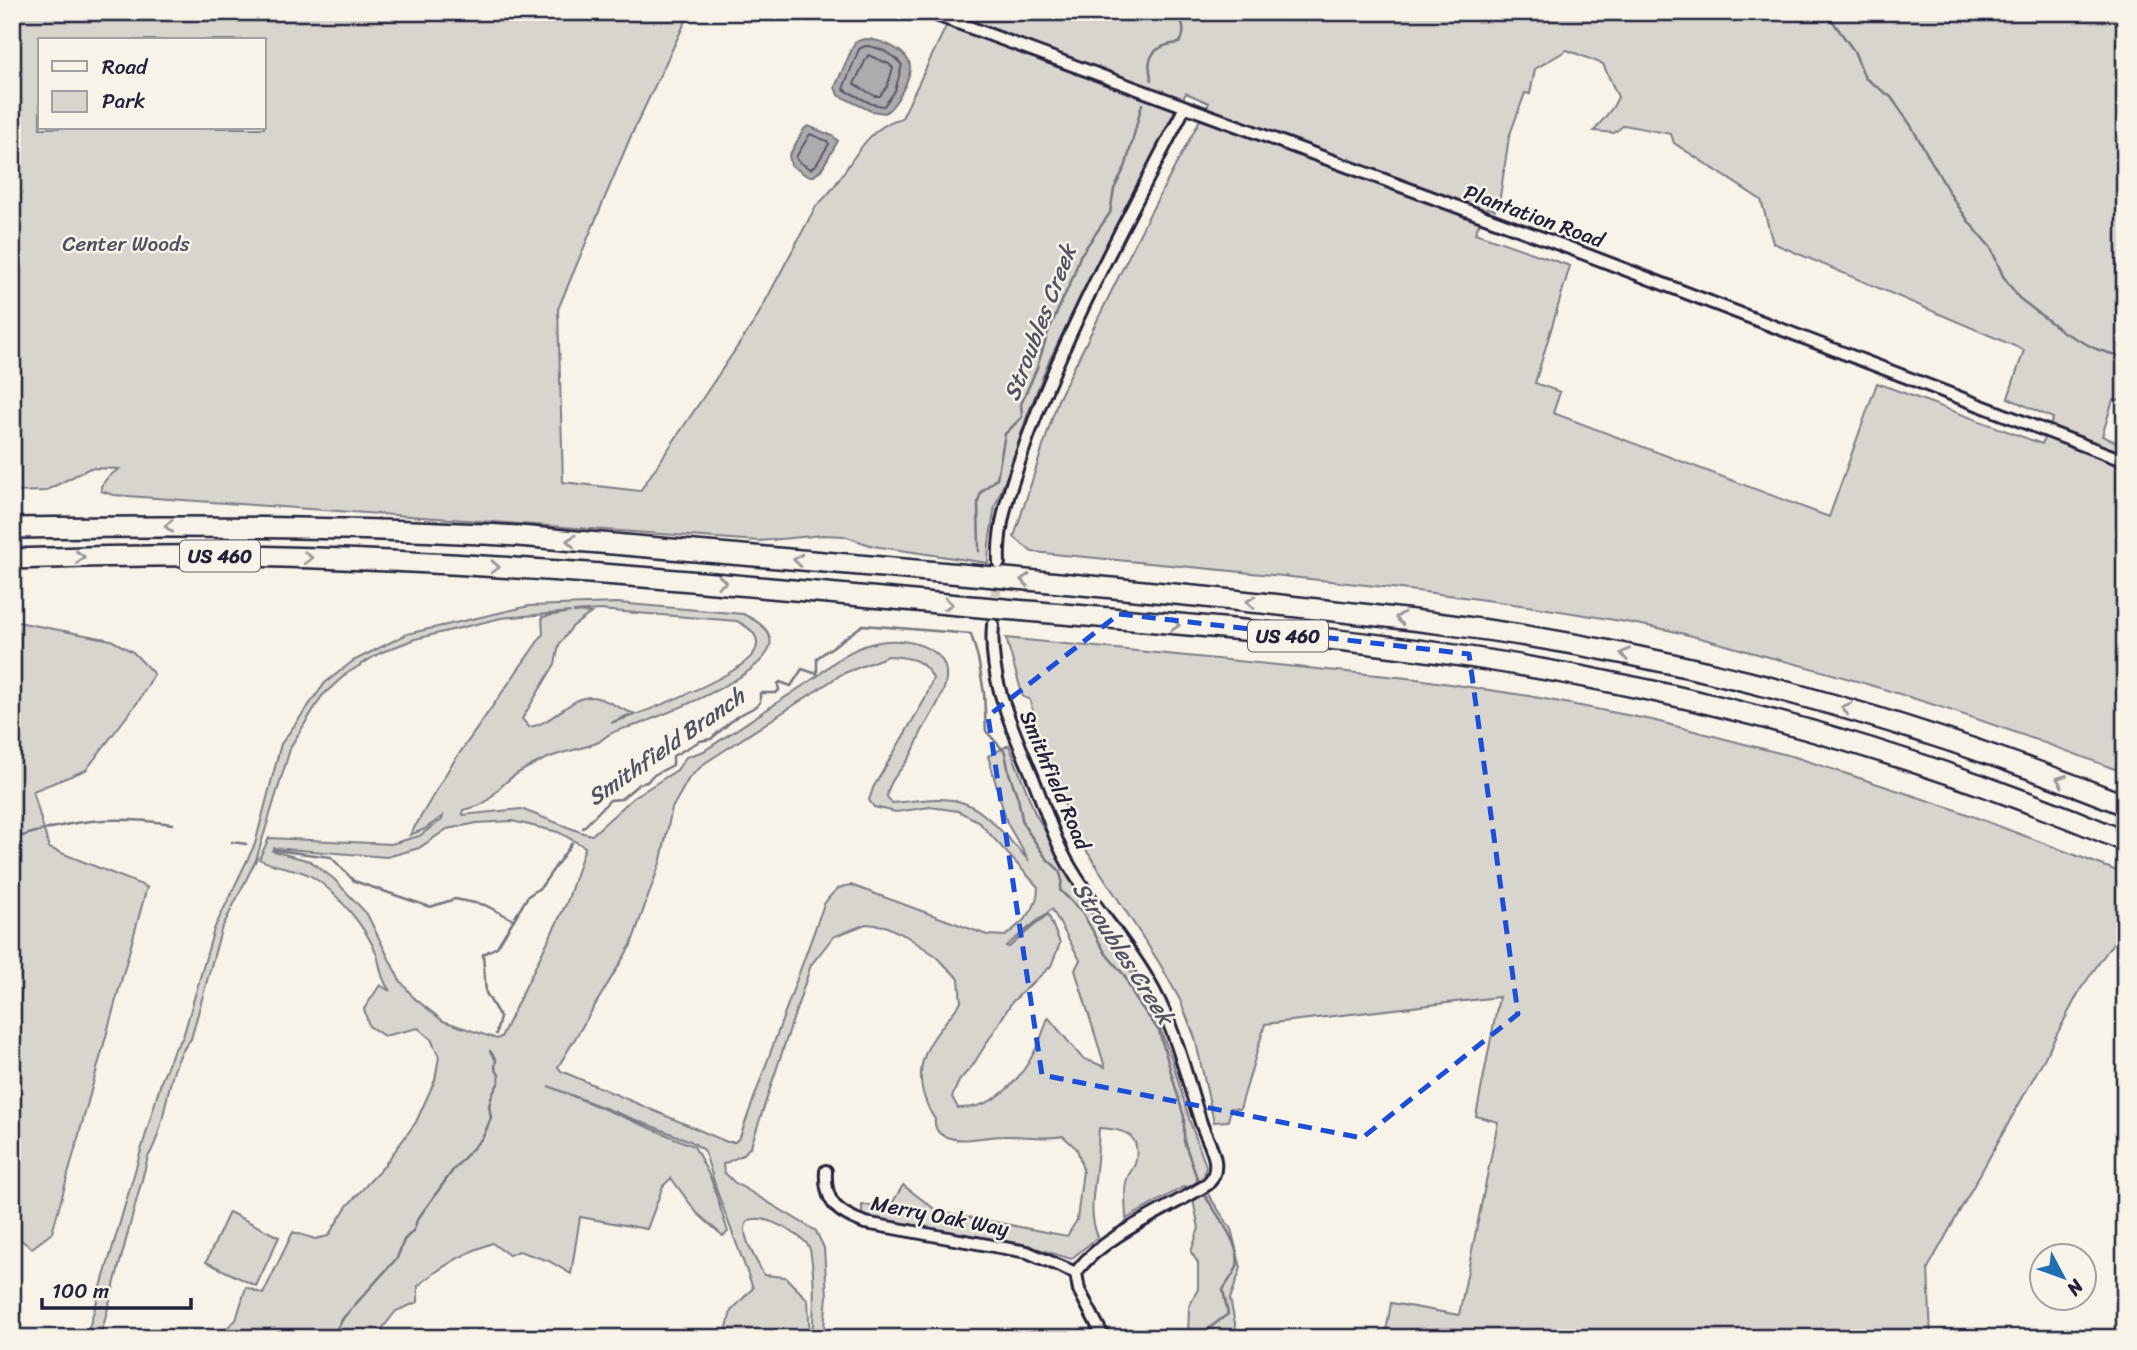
<svg xmlns="http://www.w3.org/2000/svg" width="2137" height="1350" font-family="Sriracha,sans-serif">
<style>
.green{fill:#d8d5cf;stroke:#7d7c85;stroke-width:2;fill-rule:evenodd}
.water{fill:#aeabad;stroke:#76747f;stroke-width:2}
.lines{fill:none;stroke-linecap:round;stroke-linejoin:round}
.shore{stroke:#5a5969;stroke-width:2}
.stream{stroke:#76747f;stroke-width:2.5}
.minor-tunnel{stroke:#ccc9c5;stroke-width:10;stroke-dasharray:10 5;stroke-linecap:butt}
.minor-casing{stroke:#22223b;stroke-width:16}
.motorway-casing{stroke:#22223b;stroke-width:24}
.minor{stroke:#f7f3e8;stroke-width:10}
.motorway{stroke:#f7f3e8;stroke-width:19}
.oneway{stroke:#97959a}
.marked{fill:none;stroke:#1d4ed8;stroke-width:5;stroke-dasharray:14 9;stroke-linejoin:round}
.labels{text-anchor:middle;dominant-baseline:central;stroke-width:5;stroke-linejoin:round;paint-order:stroke}
.shield{fill:#f7f3e8;stroke:#62616f;stroke-width:2}
.shield-label{font-size:19px;font-weight:bold;fill:#22223b}
.street-label{font-size:21px;fill:#22223b;stroke:#f7f3e8}
.park-label{font-size:21px;fill:#504f60;stroke:#f7f3e8}
.water-label{font-size:23px;font-style:italic;fill:#535263;stroke:#f7f3e8}
</style>
<rect width="100%" height="100%" fill="#f7f3e8"/>
<filter id="ink" filterUnits="userSpaceOnUse"><feTurbulence type="fractalNoise" baseFrequency=".0143" numOctaves="2"/><feDisplacementMap in="SourceGraphic" scale="14" xChannelSelector="R" yChannelSelector="G"/><feConvolveMatrix kernelMatrix="1 2 1 2 8 2 1 2 1" color-interpolation-filters="sRGB"/></filter>
<g filter="url(#ink)">
<!-- green -->
<g class="green">
<path d="M 12,12 L 690,12 L 630,138 L 558,309 L 563,482 L 640,491 L 756,319 L 816,206 C 848,180 858,129 902,118 L 953,12 L 2125,12 L 2125,400 L 2113,400 L 2102,436 L 2125,446 L 2125,773 C 2006,727 1885,686 1761,655 C 1729,646 1696,636 1663,629 C 1455,589 1243,572 1032,552 L 1014,537 L 1058,400 L 1146,221 L 1209,103 L 1186,93 L 1104,249 L 1050,359 L 1028,413 L 1011,466 L 995,506 L 989,543 L 988,563 L 873,546 L 844,536 L 823,535 L 759,541 L 113,495 L 101,491 L 101,486 L 108,477 L 119,469 L 90,468 L 45,491 L 12,492 ZM 40,40 L 264,40 L 264,128 L 40,128 ZM 1567,50 L 1603,64 L 1618,97 L 1613,107 L 1594,131 L 1614,133 L 1624,125 L 1671,134 L 1674,143 L 1761,200 L 1773,243 L 2024,350 L 2008,398 L 2053,418 L 2042,444 L 1877,383 L 1829,517 L 1553,413 L 1560,392 L 1535,383 L 1570,266 L 1475,233 L 1487,207 L 1495,210 L 1500,197 L 1509,137 L 1525,93 L 1530,94 L 1535,69 Z"/>
<path d="M 617,603 L 743,614 C 753,619 767,626 770,638 C 779,671 667,713 642,723 C 633,727 621,728 612,733 C 607,735 603,739 599,742 C 584,749 563,751 548,758 C 534,764 517,772 506,782 C 488,798 490,805 463,810 L 463,815 L 521,809 L 583,833 L 592,835 L 633,798 L 677,770 L 686,757 L 704,751 L 819,675 C 836,659 856,646 879,642 C 897,639 915,641 931,650 C 964,670 935,708 922,731 C 918,739 915,748 911,755 C 903,769 888,780 887,797 L 892,803 C 915,801 942,795 964,803 C 986,810 1013,844 1029,861 L 1007,823 L 988,756 L 1009,745 L 1035,813 L 1095,920 L 1149,999 L 1172,1060 L 1190,1122 L 1206,1166 L 1204,1176 L 1188,1188 L 1185,1186 L 1126,1219 C 1126,1207 1123,1190 1127,1179 C 1128,1174 1133,1169 1135,1164 C 1143,1133 1122,1129 1099,1128 C 1098,1142 1098,1155 1096,1169 C 1094,1194 1088,1213 1098,1237 L 1071,1259 L 1019,1243 L 941,1233 L 862,1216 L 862,1205 L 890,1207 L 903,1185 L 937,1211 L 1067,1236 L 1077,1220 L 1083,1170 L 1077,1149 L 1063,1136 C 1044,1140 1023,1135 1003,1136 C 984,1136 962,1144 944,1136 C 937,1133 934,1126 935,1119 C 930,1113 928,1106 925,1099 C 910,1057 938,1033 961,1002 L 959,979 L 933,954 L 906,936 L 885,926 L 866,924 L 833,937 L 811,965 L 751,1146 L 743,1155 L 723,1164 L 724,1172 L 734,1182 L 816,1231 L 824,1248 L 827,1296 L 823,1338 L 812,1338 C 814,1312 815,1288 812,1262 C 811,1258 811,1250 809,1247 C 803,1234 743,1201 745,1231 C 746,1245 758,1263 764,1275 L 785,1277 L 808,1300 L 810,1338 L 729,1338 L 726,1332 L 731,1311 L 753,1288 L 718,1194 L 704,1150 L 690,1141 L 548,1086 L 694,1146 L 711,1179 L 728,1232 L 723,1236 L 697,1213 L 671,1178 L 663,1186 L 647,1229 L 580,1217 L 571,1274 L 549,1261 L 519,1251 L 509,1255 L 492,1243 C 464,1253 441,1266 418,1286 L 418,1302 L 396,1311 L 375,1338 L 215,1338 L 236,1320 L 246,1287 L 263,1294 L 293,1232 L 315,1239 L 328,1236 L 347,1206 L 383,1167 L 416,1122 L 435,1080 L 439,1057 L 431,1039 L 418,1028 L 384,1036 L 369,1026 L 364,1009 L 380,985 L 390,991 C 381,979 381,969 377,955 C 367,928 335,890 311,876 C 295,867 275,868 259,859 L 269,838 L 391,844 L 419,836 L 442,820 L 443,816 L 425,829 L 410,835 L 450,767 L 543,634 L 542,617 L 571,612 L 501,618 L 415,639 L 380,653 L 346,674 L 322,696 L 291,746 L 256,860 L 221,930 L 191,1039 C 163,1071 170,1121 148,1157 L 100,1338 L 86,1338 L 162,1079 L 173,1052 L 183,1037 L 214,929 L 255,844 L 281,744 L 325,683 L 353,661 L 407,634 L 529,606 ZM 599,610 L 737,621 C 748,627 761,635 756,649 C 748,674 637,715 611,723 L 633,713 C 619,709 606,698 592,697 C 572,695 553,724 529,727 L 522,719 L 555,664 L 559,645 L 572,627 L 591,613 L 573,612 ZM 888,656 C 910,658 922,658 933,678 L 925,699 L 873,788 L 869,800 L 874,807 L 896,812 L 930,807 L 958,811 L 978,821 L 1038,887 C 1038,911 1023,922 1005,936 L 987,935 L 851,885 C 837,886 832,893 824,904 L 740,1137 L 735,1142 L 727,1142 L 561,1071 L 558,1067 L 631,945 L 661,860 L 672,808 L 689,778 L 705,763 L 842,674 ZM 512,821 L 558,832 L 585,847 L 567,902 L 501,1037 L 497,1039 L 443,1021 L 414,998 L 399,979 L 367,914 L 334,879 L 310,861 L 272,851 L 274,848 L 387,857 L 419,848 L 447,829 L 477,823 ZM 1052,909 L 1080,960 L 1075,970 L 1105,1067 L 1082,1058 L 1048,1017 C 1036,1058 1007,1110 958,1108 L 952,1097 L 959,1081 L 973,1065 L 1012,1002 L 1051,966 L 1060,943 L 1048,914 L 1009,947 L 1006,946 Z"/>
<path d="M 12,621 L 111,640 L 133,652 L 154,674 L 140,699 L 86,770 L 33,791 L 49,848 L 147,887 L 52,1233 L 32,1248 L 12,1234 Z"/>
<path d="M 1006,638 L 1417,679 L 1529,696 L 1652,720 L 1795,757 L 1951,808 L 2125,874 L 2125,926 L 2080,990 L 2044,1059 L 1928,1268 L 1931,1338 L 1385,1338 L 1391,1303 L 1459,1315 L 1498,1122 L 1476,1116 L 1499,997 L 1265,1024 L 1240,1109 L 1231,1108 L 1228,1121 L 1214,1122 L 1195,1038 L 1180,1000 L 1160,964 L 1079,839 L 1029,719 L 1033,711 L 1029,699 L 1023,697 Z"/>
<path d="M 1206,1191 L 1231,1229 L 1241,1268 L 1230,1299 L 1238,1338 L 1188,1338 L 1189,1307 L 1198,1289 L 1198,1263 L 1191,1252 L 1199,1228 L 1193,1200 Z"/>
<path d="M 229,1212 L 279,1237 L 256,1286 L 206,1262 Z"/>
</g>
<!-- water -->
<g class="water">
<path d="M 864,39 C 878,39 900,47 908,60 C 916,72 896,106 885,113 L 871,111 L 838,95 L 835,87 L 855,42 Z"/>
<path d="M 808,126 L 833,136 L 838,141 L 821,170 L 814,176 L 807,176 L 791,165 L 789,156 L 804,129 Z"/>
</g>
<g class="lines">
<!-- shore -->
<g class="shore">
<path d="M 865,46 C 879,46 893,55 902,65 L 895,91 L 884,106 L 872,104 L 843,89 L 859,49 Z"/>
<path d="M 868,55 L 889,64 L 893,68 L 887,87 L 880,96 L 875,96 L 854,84 Z"/>
<path d="M 810,134 L 827,141 L 829,144 L 816,165 L 810,169 L 798,161 L 796,157 Z"/>
</g>
<!-- stream -->
<g class="stream">
<path d="M 1829,12 L 1831,19 L 1854,51 L 1865,78 L 1891,97 L 1910,124 L 1950,194 L 1969,222 L 1991,248 L 2003,276 L 2019,298 L 2063,332 L 2096,349 L 2125,358"/>
<path d="M 1151,80 C 1151,74 1148,66 1150,61 C 1153,47 1167,44 1179,43 C 1187,34 1182,23 1179,12"/>
<path d="M 979,551 L 978,502 L 981,492 L 997,478 L 1005,434 L 1022,417 L 1021,404 L 1037,368 L 1048,332 L 1073,277 L 1080,256 L 1110,213 L 1114,189 L 1126,165 L 1142,104"/>
<path d="M 583,828 L 610,800 L 621,799 L 639,784 L 647,782 L 652,776 L 673,765 L 673,756 L 700,741 L 711,739 L 736,717 L 757,706 L 760,702 L 760,693 L 776,693 L 779,690 L 778,684 L 780,682 L 791,686 L 802,669 L 817,674 L 817,658 L 863,625 L 971,634 L 978,658 L 984,693 L 986,731 L 1005,752 L 1009,773 L 1018,798 L 1023,824 L 1046,858 L 1059,870 L 1062,880 L 1060,890 L 1082,912 L 1106,954 L 1124,975 L 1135,998 L 1159,1031 L 1184,1117 L 1184,1141 L 1198,1181"/>
<path d="M 12,839 C 73,820 109,815 173,824"/>
<path d="M 232,842 L 246,844"/>
<path d="M 275,850 L 331,857 L 354,881 L 430,907 L 455,899 L 485,905 L 514,920"/>
<path d="M 496,1034 L 500,1017 L 486,993 L 483,954 L 497,947 L 528,896 L 541,887 L 572,843"/>
<path d="M 1204,1194 C 1214,1211 1242,1245 1237,1266 C 1235,1274 1227,1282 1223,1290 L 1228,1314 L 1208,1329 L 1210,1333 L 1223,1338"/>
<path d="M 331,1338 L 344,1317 L 397,1258 L 404,1240 L 414,1230 L 417,1220 L 453,1170 L 483,1137 L 491,1118 L 489,1106 L 492,1095 L 499,1082 L 499,1075 L 495,1068 L 496,1060 L 490,1051"/>
</g>
<!-- minor-tunnel -->
<path class="minor-tunnel" d="M 993,625 L 998,572"/>
<!-- minor casing -->
<g class="minor-casing">
<g id="minor">
<path d="M 928,12 L 1564,246 L 2125,461"/>
<path d="M 999,563 C 997,525 1010,489 1022,454 C 1063,334 1127,220 1185,107"/>
<path d="M 993,625 C 988,684 1016,734 1037,788 C 1045,809 1052,831 1062,852 C 1085,898 1123,936 1148,980 C 1174,1024 1185,1072 1200,1120 C 1206,1141 1226,1164 1208,1184 C 1172,1207 1098,1238 1076,1273 L 1079,1290 L 1104,1338"/>
<path d="M 826,1171 C 824,1203 838,1213 865,1223 L 1027,1252 L 1076,1273"/>
</g>
</g>
<!-- motorway casing -->
<g class="motorway-casing">
<g id="motorway">
<path d="M 12,528 C 181,526 349,526 518,536 C 750,556 982,574 1214,598 C 1353,613 1492,626 1630,655 C 1799,689 1964,741 2125,805"/>
<path d="M 12,559 C 102,556 192,554 282,557 C 508,563 733,584 958,605 C 1137,621 1317,633 1494,661 C 1710,695 1923,756 2125,841"/>
</g>
</g>
<!-- minor -->
<use href="#minor" class="minor"/>
<!-- motorway -->
<use href="#motorway" class="motorway"/>
</g>
<!-- one-way arrows -->
<defs><path id="oneway-chevron" d="M-2-3.5L2.5 0L-2 3.5" fill="none" stroke-width="1.6" stroke-linecap="round" stroke-linejoin="round" transform="scale(1.75)"/></defs>
<g class="oneway">
<use href="#oneway-chevron" transform="translate(169 526) rotate(179)"/>
<use href="#oneway-chevron" transform="translate(571 541) rotate(-175)"/>
<use href="#oneway-chevron" transform="translate(80 557) rotate(-2)"/>
<use href="#oneway-chevron" transform="translate(308 558) rotate(2)"/>
<use href="#oneway-chevron" transform="translate(798 560) rotate(-175)"/>
<use href="#oneway-chevron" transform="translate(495 567) rotate(4)"/>
<use href="#oneway-chevron" transform="translate(1025 580) rotate(-175)"/>
<use href="#oneway-chevron" transform="translate(722 582) rotate(5)"/>
<use href="#oneway-chevron" transform="translate(1251 602) rotate(-174)"/>
<use href="#oneway-chevron" transform="translate(948 604) rotate(5)"/>
<use href="#oneway-chevron" transform="translate(1400 618) rotate(-174)"/>
<use href="#oneway-chevron" transform="translate(1175 625) rotate(5)"/>
<use href="#oneway-chevron" transform="translate(1625 654) rotate(-169)"/>
<use href="#oneway-chevron" transform="translate(1846 708) rotate(-164)"/>
<use href="#oneway-chevron" transform="translate(2061 780) rotate(-159)"/>
</g>
</g>
<!-- marked area -->
<path class="marked" d="M 1119,614 L 1469,654 L 1518,1014 L 1362,1138 L 1042,1075 L 988,716 Z"/>
<g class="labels">
<!-- shield labels -->
<g class="shield">
<rect x="180" y="540.5" width="80" height="31" rx="5"/>
<rect x="1248" y="620.5" width="80" height="31" rx="5"/>
</g>
<g class="shield-label">
<text x="220" y="556">US 460</text>
<text x="1288" y="636">US 460</text>
</g>
<!-- street labels -->
<g class="street-label">
<text transform="translate(1534 216) rotate(20)">Plantation Road</text>
<text transform="translate(1055 780) rotate(67)">Smithfield Road</text>
<text transform="translate(940 1216) rotate(11)">Merry Oak Way</text>
</g>
<!-- park labels -->
<g class="park-label">
<text x="126" y="244">Center Woods</text>
</g>
<!-- water labels -->
<g class="water-label">
<text transform="translate(1040 323) rotate(-69)">Stroubles Creek</text>
<text transform="translate(666 747) rotate(-35)">Smithfield Branch</text>
<text transform="translate(1123 953) rotate(57)">Stroubles Creek</text>
</g>
</g>
<!-- margin -->
<rect width="2137" height="1350" fill="none" stroke="#f7f3e8" stroke-width="42"/>
<rect x="21" y="21" width="2095" height="1308" fill="none" stroke="#22223b" stroke-width="2.5" filter="url(#ink)"/>
<!-- legend -->
<rect x="38" y="38" width="228" height="91" fill="#f7f3e8" stroke="#a29fa3" stroke-width="2"/>
<rect x="52" y="61" width="35" height="10" fill="#f7f3e8" stroke="#a29fa3" stroke-width="2"/>
<text x="102" y="74" font-size="21" fill="#22223b">Road</text>
<rect x="52" y="91" width="35" height="21" fill="#d8d5cf" stroke="#a29fa3" stroke-width="2"/>
<text x="102" y="108" font-size="21" fill="#22223b">Park</text>
<!-- north arrow -->
<g transform="translate(2063 1277) rotate(131)"><circle r="33" fill="#f7f3e8" stroke="#a29fa3" stroke-width="2"/>
<path d="M0-5L12 26L0 18L-12 26Z" fill="#1f6fb2"/>
<text y="-10" font-size="19" font-weight="bold" text-anchor="middle" fill="#22223b">N</text>
</g>
<!-- scale -->
<path d="M42 1298v10h149v-10" fill="none" stroke="#22223b" stroke-width="3.5"/>
<text x="52" y="1298" font-size="21" fill="#22223b" stroke="#f7f3e8" stroke-width="5" paint-order="stroke">100 m</text>
</svg>
